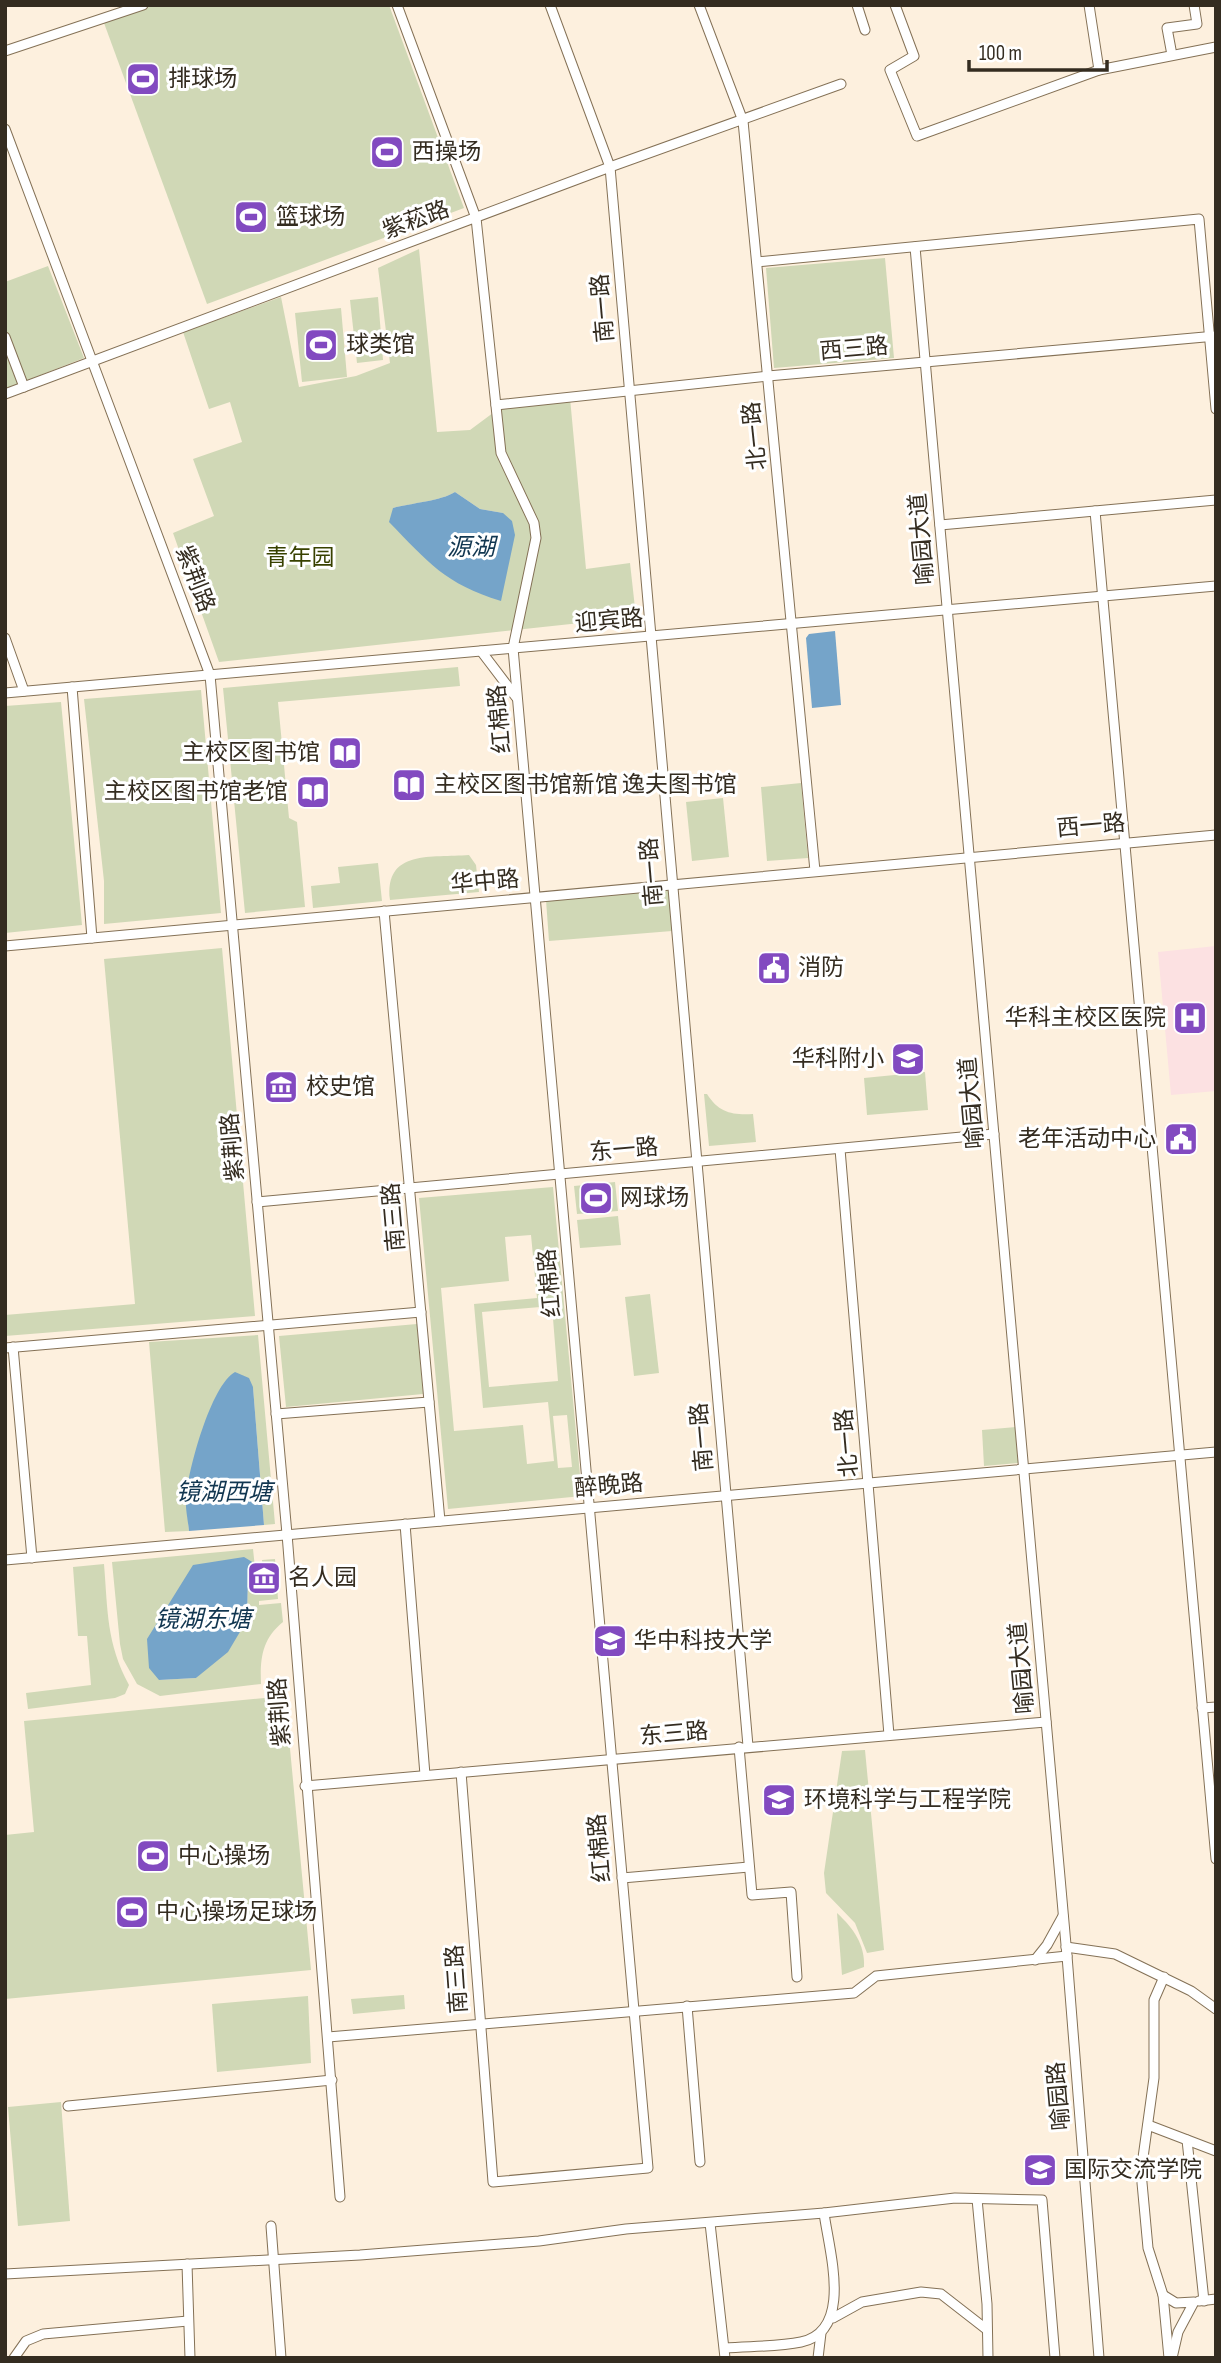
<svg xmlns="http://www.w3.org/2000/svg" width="1221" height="2363" font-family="'Sofia Sans Condensed','Noto Sans SC',sans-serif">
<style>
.medical{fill:#fce1e2}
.green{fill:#d0d8b6;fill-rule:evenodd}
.water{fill:#75a4c9}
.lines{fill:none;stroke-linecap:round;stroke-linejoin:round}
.street-casing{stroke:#847156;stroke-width:11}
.street{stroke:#fff;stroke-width:9}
.labels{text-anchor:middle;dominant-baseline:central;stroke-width:6;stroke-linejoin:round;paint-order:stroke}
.poi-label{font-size:23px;fill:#342c20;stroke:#fff;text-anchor:start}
.street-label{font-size:23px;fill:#342c20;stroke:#fff}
.park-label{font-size:23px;fill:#384100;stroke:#fff}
.water-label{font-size:24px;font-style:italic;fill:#113650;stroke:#fff}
</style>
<rect width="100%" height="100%" fill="#fdf0de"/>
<!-- medical -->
<path class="medical" d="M 1216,946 L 1216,1091 L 1171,1095 L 1158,952 Z"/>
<!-- green -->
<g class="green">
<path d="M 153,5 L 389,5 L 464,208 L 207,304 L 104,23 Z"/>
<path d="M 419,249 L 437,432 L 470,430 L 501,407 L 570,398 L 586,569 L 630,563 L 636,617 L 219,662 L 173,533 L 214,516 L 193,459 L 242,442 L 230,402 L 209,409 L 183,332 L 281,297 L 299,387 L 356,376 L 390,363 L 378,268 ZM 455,492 L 480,509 L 503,513 L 393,508 C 412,503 441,501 455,492 Z"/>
<path d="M 885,258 L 894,358 L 774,368 L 766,268 Z"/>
<path d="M 48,266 L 84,358 L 5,389 L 5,282 Z"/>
<path d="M 378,297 L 383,360 L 357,363 L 350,300 Z"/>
<path d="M 341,308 L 347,377 L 302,382 L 295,313 Z"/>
<path d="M 458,667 L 460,686 L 278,702 L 289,818 L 297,822 L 305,907 L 245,913 L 223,688 Z"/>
<path d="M 201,690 L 221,913 L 104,924 L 104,881 L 84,699 Z"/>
<path d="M 61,702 L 82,925 L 5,933 L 5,706 Z"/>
<path d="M 801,783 L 808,858 L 767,861 L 761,787 Z"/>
<path d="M 723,798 L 729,857 L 692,861 L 686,802 Z"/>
<path d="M 469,855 L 476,865 L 479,892 L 390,900 C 384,849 432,858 469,855 Z"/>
<path d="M 378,863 L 382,901 L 313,908 L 311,886 L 340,883 L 338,867 Z"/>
<path d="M 669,889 L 672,931 L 549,941 L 546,900 Z"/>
<path d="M 222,948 L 255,1316 L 5,1336 L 5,1315 L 135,1304 L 104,959 Z"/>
<path d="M 925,1072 L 928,1110 L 867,1115 L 864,1078 Z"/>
<path d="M 704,1094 L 707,1094 C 719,1113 732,1115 753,1114 L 756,1142 L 709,1146 Z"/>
<path d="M 615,1182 L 618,1211 L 577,1214 L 574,1186 Z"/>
<path d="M 553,1187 L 582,1496 L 448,1509 L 419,1198 ZM 531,1235 L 537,1298 L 474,1304 L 483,1408 L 548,1402 L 554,1461 L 527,1464 L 523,1425 L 454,1431 L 441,1288 L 509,1281 L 505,1237 ZM 552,1306 L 558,1381 L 489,1387 L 482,1312 ZM 567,1415 L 572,1467 L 558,1468 L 553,1416 Z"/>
<path d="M 618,1216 L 621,1245 L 580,1248 L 577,1220 Z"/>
<path d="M 650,1294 L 659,1373 L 634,1376 L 625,1297 Z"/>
<path d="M 417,1324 L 423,1394 L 286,1407 L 279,1336 Z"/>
<path d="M 258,1335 L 275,1524 L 264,1525 L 253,1387 L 191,1477 L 186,1497 L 189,1531 L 165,1532 L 149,1342 Z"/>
<path d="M 1016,1427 L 1019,1463 L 984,1466 L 982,1430 Z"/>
<path d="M 253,1549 L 257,1587 L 257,1573 L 263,1572 L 262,1560 L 275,1559 L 278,1599 L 259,1601 L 259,1605 L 281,1603 L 283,1622 C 262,1639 260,1658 261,1684 L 160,1696 L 137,1684 L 123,1659 L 120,1644 L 112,1562 ZM 252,1570 L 248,1576 L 247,1620 L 196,1678 L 159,1680 Z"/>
<path d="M 104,1564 C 108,1611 106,1642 129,1685 L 125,1694 L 115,1698 L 28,1709 L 26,1693 L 91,1685 L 87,1636 L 78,1636 L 73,1567 Z"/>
<path d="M 285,1696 L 311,1970 L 5,1999 L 5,1835 L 34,1832 L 24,1721 Z"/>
<path d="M 865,1750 L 884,1950 L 867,1953 L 855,1923 L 826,1893 L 824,1873 L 842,1751 Z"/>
<path d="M 837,1913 C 853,1928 865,1944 864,1967 L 842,1975 Z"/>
<path d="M 404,1995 L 405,2009 L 353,2014 L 351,1999 Z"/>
<path d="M 308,1996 L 311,2063 L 217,2072 L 212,2004 Z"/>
<path d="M 61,2102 L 70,2221 L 18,2226 L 8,2107 Z"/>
</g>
<!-- water -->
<g class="water">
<path d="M 455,492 L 480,509 L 503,513 L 512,521 L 515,535 L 501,601 C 445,584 428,562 389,522 L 393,508 C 411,503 441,501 455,492 Z"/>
<path d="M 835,631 L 841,705 L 812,708 L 806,638 L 809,634 Z"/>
<path d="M 235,1372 L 249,1378 L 253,1387 L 264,1525 L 189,1531 C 188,1520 185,1508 186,1498 C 188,1470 211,1385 235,1372 Z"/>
<path d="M 244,1557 L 254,1563 L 248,1576 L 247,1620 L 228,1652 L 196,1678 L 159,1680 L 149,1668 L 147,1639 L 193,1565 Z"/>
</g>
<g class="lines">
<!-- street casing -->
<g class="street-casing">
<g id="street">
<path d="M 397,5 L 476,218 L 501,453 L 534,523 L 536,538 L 513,648 L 648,2168 L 493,2182 L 461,1772"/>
<path d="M 550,5 L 610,167 L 748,1746"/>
<path d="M 699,5 L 743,121 L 815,871"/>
<path d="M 857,5 L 865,30"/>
<path d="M 895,5 L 914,56 L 890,70 L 917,136 L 1099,70 L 1216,47"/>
<path d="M 1089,5 L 1099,70"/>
<path d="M 5,51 L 143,5"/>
<path d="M 1172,55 L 1167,28 L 1197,24 L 1194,5"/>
<path d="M 5,129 L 210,675 L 287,1534 L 340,2197"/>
<path d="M 915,247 L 1067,1956 L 1099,2358"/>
<path d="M 757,262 L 1199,219 L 1216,409"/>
<path d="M 5,337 L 24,387"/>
<path d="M 5,394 L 610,167 L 841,84"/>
<path d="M 496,405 L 768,376 L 1216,336"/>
<path d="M 1095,511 L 1216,1859"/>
<path d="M 940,525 L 1216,500"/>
<path d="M 5,638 L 24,691"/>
<path d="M 481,651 L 516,697"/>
<path d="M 72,687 L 92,938"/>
<path d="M 5,693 L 1216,586"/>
<path d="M 384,911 L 440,1521"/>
<path d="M 5,946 L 1216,835"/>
<path d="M 840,1149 L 889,1735"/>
<path d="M 257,1202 L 994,1134"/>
<path d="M 13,1347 L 32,1558"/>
<path d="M 5,1348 L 421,1312"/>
<path d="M 276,1414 L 429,1402"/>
<path d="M 405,1524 L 425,1775"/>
<path d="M 5,1560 L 1216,1452"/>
<path d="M 1202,1708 L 1216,1707"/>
<path d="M 739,1747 L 752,1895 L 791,1892 L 797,1977"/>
<path d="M 305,1786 L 1046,1722"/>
<path d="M 622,1878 L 749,1867"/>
<path d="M 1066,1947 L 1115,1954 L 1191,1991 L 1216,2009"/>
<path d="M 1035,1960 L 1047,1945 L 1063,1916"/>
<path d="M 1164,1977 L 1154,2000 L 1154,2078 L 1141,2172 L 1148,2248 L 1163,2295 L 1169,2358"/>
<path d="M 687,2006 L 700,2162"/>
<path d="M 328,2037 L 854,1993 L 876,1976 L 1067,1956"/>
<path d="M 68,2106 L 332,2080"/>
<path d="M 1148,2125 L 1216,2151"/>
<path d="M 1187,2140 L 1204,2301"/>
<path d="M 977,2199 L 987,2304 L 988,2358"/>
<path d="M 710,2223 L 725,2358"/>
<path d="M 271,2226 L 281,2358"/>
<path d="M 187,2264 L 190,2358"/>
<path d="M 5,2274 L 360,2255 L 539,2241 L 626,2229 L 824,2213 L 955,2198 L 1042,2200 L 1055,2358"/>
<path d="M 1163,2295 L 1176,2303 L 1194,2302 L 1178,2332 L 1172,2358"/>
<path d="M 1199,2301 L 1216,2299"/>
<path d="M 833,2318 L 862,2302 L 921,2292 L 941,2294 L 986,2329"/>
<path d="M 725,2348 C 749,2346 777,2347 801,2342 C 854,2331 829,2251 824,2213"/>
<path d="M 14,2358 L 26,2341 L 43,2334 L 188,2321"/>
<path d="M 818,2358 L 821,2333"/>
</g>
</g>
<!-- street -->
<use href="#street" class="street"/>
</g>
<!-- icons -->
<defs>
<g id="stadium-square" transform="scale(1.75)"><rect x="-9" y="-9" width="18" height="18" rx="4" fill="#824ac0" stroke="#fff"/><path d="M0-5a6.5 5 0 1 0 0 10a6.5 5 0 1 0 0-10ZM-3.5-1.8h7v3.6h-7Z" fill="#fff"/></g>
<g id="library-square" transform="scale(1.75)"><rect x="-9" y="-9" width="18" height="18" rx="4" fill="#824ac0" stroke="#fff"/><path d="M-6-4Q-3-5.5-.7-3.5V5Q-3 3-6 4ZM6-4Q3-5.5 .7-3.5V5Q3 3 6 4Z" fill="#fff"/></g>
<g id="civic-square" transform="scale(1.75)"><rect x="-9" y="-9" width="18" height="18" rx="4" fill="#824ac0" stroke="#fff"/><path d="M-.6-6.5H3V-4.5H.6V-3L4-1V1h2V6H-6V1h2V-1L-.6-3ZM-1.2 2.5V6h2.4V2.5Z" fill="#fff"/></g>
<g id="hospital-square" transform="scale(1.75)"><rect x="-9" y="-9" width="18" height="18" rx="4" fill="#824ac0" stroke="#fff"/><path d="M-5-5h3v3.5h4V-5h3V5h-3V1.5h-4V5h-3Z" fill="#fff"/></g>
<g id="school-square" transform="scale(1.75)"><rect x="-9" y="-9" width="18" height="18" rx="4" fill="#824ac0" stroke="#fff"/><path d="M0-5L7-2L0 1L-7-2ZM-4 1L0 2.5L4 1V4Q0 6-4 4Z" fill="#fff"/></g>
<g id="museum-square" transform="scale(1.75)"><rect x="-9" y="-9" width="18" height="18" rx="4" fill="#824ac0" stroke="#fff"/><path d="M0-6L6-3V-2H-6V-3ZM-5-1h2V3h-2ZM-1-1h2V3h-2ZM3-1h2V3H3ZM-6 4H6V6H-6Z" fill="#fff"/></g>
<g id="university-square" transform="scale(1.75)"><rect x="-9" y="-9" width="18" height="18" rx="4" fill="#824ac0" stroke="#fff"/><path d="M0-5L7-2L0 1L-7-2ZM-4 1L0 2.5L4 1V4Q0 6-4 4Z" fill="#fff"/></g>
</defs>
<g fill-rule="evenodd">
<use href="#stadium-square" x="143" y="79"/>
<use href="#stadium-square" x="387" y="152"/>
<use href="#stadium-square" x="251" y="217"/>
<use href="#stadium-square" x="321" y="345"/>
<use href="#library-square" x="345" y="753"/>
<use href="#library-square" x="409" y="785"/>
<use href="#library-square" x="313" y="792"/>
<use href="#civic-square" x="774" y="968"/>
<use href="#hospital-square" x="1190" y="1018"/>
<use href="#school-square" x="908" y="1059"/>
<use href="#museum-square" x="281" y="1087"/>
<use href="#civic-square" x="1181" y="1139"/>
<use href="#stadium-square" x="596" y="1198"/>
<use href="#museum-square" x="264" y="1578"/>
<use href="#university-square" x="610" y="1641"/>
<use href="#university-square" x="779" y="1800"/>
<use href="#stadium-square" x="153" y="1856"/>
<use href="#stadium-square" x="132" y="1912"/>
<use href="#university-square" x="1040" y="2170"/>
</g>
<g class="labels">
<!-- poi labels -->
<g class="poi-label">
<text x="168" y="79">排球场</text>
<text x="412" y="152">西操场</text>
<text x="276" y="217">篮球场</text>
<text x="346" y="345">球类馆</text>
<text x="320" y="753" text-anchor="end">主校区图书馆</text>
<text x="434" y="785">主校区图书馆新馆 逸夫图书馆</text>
<text x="288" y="792" text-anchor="end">主校区图书馆老馆</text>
<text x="798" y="968">消防</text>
<text x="1166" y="1018" text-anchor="end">华科主校区医院</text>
<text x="884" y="1059" text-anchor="end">华科附小</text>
<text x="306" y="1087">校史馆</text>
<text x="1156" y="1139" text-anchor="end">老年活动中心</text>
<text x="620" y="1198">网球场</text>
<text x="288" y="1578">名人园</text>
<text x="634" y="1641">华中科技大学</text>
<text x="804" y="1800">环境科学与工程学院</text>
<text x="178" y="1856">中心操场</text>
<text x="156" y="1912">中心操场足球场</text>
<text x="1064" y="2170">国际交流学院</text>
</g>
<!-- street labels -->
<g class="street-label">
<text transform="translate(416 220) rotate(-20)">紫菘路</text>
<text transform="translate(603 308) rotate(-95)">南一路</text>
<text transform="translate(854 349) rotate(-5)">西三路</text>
<text transform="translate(755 436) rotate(-96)">北一路</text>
<text transform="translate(922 539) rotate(-95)">喻园大道</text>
<text transform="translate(195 579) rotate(69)">紫荆路</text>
<text transform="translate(609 621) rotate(-5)">迎宾路</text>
<text transform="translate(500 719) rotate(-95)">红棉路</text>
<text transform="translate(1091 826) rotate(-5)">西一路</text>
<text transform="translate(652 872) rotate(-95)">南一路</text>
<text transform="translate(485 882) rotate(-5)">华中路</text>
<text transform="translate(972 1103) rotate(-95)">喻园大道</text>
<text transform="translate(233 1147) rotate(-95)">紫荆路</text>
<text transform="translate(624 1150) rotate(-5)">东一路</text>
<text transform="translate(394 1217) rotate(-95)">南三路</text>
<text transform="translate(550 1283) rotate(-95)">红棉路</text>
<text transform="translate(702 1437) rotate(-95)">南一路</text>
<text transform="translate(847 1443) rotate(-95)">北一路</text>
<text transform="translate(609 1486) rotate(-5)">醉晚路</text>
<text transform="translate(1022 1668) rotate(-95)">喻园大道</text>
<text transform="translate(280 1712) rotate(-94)">紫荆路</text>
<text transform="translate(674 1734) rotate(-5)">东三路</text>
<text transform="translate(600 1848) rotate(-95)">红棉路</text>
<text transform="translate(457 1979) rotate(-94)">南三路</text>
<text transform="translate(1059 2096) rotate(-95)">喻园路</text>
</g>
<!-- park labels -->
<g class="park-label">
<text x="300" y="558">青年园</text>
</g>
<!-- water labels -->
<g class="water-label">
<text x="471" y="547">源湖</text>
<text x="224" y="1492">镜湖西塘</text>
<text x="203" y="1619">镜湖东塘</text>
</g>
</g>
<!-- border -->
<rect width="1221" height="2363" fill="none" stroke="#342c20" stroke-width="14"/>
<!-- scale -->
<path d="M969 60v10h138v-10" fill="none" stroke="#342c20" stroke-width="3.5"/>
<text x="979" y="60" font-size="21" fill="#342c20" stroke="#ffffff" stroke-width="5" paint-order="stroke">100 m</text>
</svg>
